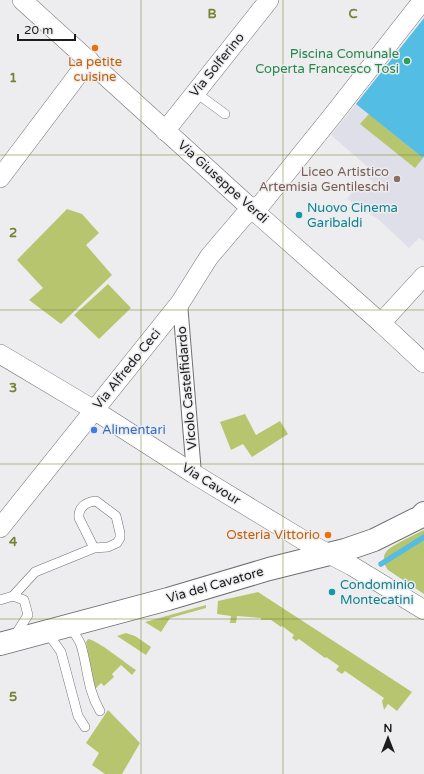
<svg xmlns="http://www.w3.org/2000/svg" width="424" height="774" font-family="'Varela Round',sans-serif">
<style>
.built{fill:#dfdfe9}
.green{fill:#b8c56f}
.water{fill:#53bde4}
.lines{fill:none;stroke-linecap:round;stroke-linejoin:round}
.stream{stroke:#53bde4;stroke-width:5.5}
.service-casing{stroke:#717173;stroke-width:10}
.pedestrian-casing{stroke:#717173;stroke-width:16}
.minor-casing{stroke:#717173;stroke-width:20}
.secondary-casing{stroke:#717173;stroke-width:24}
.service{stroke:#fff;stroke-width:9}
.pedestrian{stroke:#fff;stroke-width:14}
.minor{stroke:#fff;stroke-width:19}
.secondary{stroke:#fff;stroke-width:22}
.grid{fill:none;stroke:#748433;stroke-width:1;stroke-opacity:0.55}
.food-dot{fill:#e8710a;stroke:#ededf0;stroke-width:1.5}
.leisure-dot{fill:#2e9e5b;stroke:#ededf0;stroke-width:1.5}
.education-dot{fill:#8d6e63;stroke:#ededf0;stroke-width:1.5}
.culture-dot{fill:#0f9aa8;stroke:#ededf0;stroke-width:1.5}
.shop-dot{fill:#3f7fe0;stroke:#ededf0;stroke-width:1.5}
.labels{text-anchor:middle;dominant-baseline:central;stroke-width:3;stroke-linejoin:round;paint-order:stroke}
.leisure-label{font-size:13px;fill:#27864d;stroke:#ededf0;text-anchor:end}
.food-label{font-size:13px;fill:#c56008;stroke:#ededf0}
.street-label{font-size:13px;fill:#1c1c1d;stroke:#ededf0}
.education-label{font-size:13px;fill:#785e54;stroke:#ededf0;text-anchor:end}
.culture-label{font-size:13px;fill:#0d838f;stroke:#ededf0;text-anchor:start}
.shop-label{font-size:13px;fill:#366cbe;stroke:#ededf0;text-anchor:start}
.grid-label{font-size:13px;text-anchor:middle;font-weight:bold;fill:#748433;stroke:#ededf0;stroke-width:3;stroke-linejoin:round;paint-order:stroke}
</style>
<rect width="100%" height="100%" fill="#ededf0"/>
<!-- built -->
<path class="built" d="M 356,104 L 422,158 L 424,156 L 424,241 L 419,238 L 409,248 L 378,219 L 360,208 L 347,199 L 359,183 L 367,190 L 373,182 L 365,175 L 370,169 L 331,135 Z"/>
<!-- green -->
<g class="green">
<path d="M 369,114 L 423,158 L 415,168 L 360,124 Z"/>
<path d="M 67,209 L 82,214 L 99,233 L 86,245 L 112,275 L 61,324 L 29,300 L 43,288 L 17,260 Z"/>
<path d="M 108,284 L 131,308 L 99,339 L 74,315 Z"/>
<path d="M 245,414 L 256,435 L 280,421 L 288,434 L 252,457 L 243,444 L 231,450 L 220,422 Z"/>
<path d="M 424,530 L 424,594 L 388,570 C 384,565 382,557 386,552 C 390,546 416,534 424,530 Z"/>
<path d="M 258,592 L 412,692 L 397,711 L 388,704 L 384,710 L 382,701 L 384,698 L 345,671 L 342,674 L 336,670 L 339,666 L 326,657 L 325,658 L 299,639 L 296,641 L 292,638 L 294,635 L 282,626 L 281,627 L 271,620 L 261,620 L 261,618 L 237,616 L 236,623 L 230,623 L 231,616 L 217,614 L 218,601 Z"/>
<path d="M 206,605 L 206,608 L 170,618 L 161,632 L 145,622 Z"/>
<path d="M 126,633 L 135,636 L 151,647 L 146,655 L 117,636 Z"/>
<path d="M 88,639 C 99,641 125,663 136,670 L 132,675 L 121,665 L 112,674 L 114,677 L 104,686 L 101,683 L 95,689 L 86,642 Z"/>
<path d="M 108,710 L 140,743 L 122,774 L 105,774 L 92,765 L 99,753 L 86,743 Z"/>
</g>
<!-- water -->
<path class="water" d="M 424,18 L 424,156 L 423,158 L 356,104 Z"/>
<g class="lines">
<!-- stream -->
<path class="stream" d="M 381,564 L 424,537"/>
<!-- service casing -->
<g class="service-casing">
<g id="service">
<path d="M 195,92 L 225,114"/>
<path d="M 13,596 L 35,572 L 94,548 L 108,547 L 117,543 L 120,538 L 120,533 L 116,516 L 96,501 C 86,502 78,507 79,518 L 94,548"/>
<path d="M 0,600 L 13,596 L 24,600 L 28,615 L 14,637"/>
<path d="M 69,626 C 73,631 78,638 81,645 C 88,668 87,689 100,711"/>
<path d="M 47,632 L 61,652 L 78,716 L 85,727"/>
</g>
</g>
<!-- pedestrian casing -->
<g class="pedestrian-casing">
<path id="pedestrian" d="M 180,303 L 194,474"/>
</g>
<!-- minor casing -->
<g class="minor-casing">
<g id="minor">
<path d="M 22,0 L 243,201 L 381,323 L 424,363"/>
<path d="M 165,131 L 269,0"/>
<path d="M 0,178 L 89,60"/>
<path d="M 381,323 L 424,276"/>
<path d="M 0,354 L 94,410 L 194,474 L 308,543 L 352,566 L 424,610"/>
<path d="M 0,528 L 180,303 L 209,257 L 243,217 L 262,203 L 333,115 L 423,0"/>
</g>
</g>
<!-- secondary casing -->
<g class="secondary-casing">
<path id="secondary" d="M 0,644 L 168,599 L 269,569 L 345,550 L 374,540 L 420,517 L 424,513"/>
</g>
<!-- service -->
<use href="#service" class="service"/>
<!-- pedestrian -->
<use href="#pedestrian" class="pedestrian"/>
<!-- minor -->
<use href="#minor" class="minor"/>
<!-- secondary -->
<use href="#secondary" class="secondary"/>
</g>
<!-- grid -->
<path class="grid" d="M 141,0 L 141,774M 283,0 L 283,774M 0,155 L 424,155M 0,310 L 424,310M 0,464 L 424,464M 0,619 L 424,619"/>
<!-- markers -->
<g class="food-dot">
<circle cx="95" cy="48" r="4"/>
<circle cx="328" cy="535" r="4"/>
</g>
<circle class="leisure-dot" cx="407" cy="61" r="4"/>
<circle class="education-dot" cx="397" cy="179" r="4"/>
<g class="culture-dot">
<circle cx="299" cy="215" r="4"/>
<circle cx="332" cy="592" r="4"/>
</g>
<circle class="shop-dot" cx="94" cy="430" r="4"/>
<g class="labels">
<!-- leisure labels -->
<g class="leisure-label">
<text x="399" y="54">Piscina Comunale<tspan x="399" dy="15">Coperta Francesco Tosi</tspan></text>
</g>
<!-- food labels -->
<g class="food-label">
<text x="95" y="62">La petite<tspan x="95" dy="15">cuisine</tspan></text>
<text x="320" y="535" text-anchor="end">Osteria Vittorio</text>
</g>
<!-- street labels -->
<g class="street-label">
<text transform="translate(217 65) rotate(-51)">Via Solferino</text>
<text transform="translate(223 182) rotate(42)">Via Giuseppe Verdi</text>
<text transform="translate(127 369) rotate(-51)">Via Alfredo Ceci</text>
<text transform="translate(187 388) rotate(-95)">Vicolo Castelfidardo</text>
<text transform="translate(211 484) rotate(32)">Via Cavour</text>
<text transform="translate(215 585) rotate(-16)">Via del Cavatore</text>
</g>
<!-- education labels -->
<g class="education-label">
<text x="389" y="172">Liceo Artistico<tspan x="389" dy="15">Artemisia Gentileschi</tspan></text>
</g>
<!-- culture labels -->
<g class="culture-label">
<text x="307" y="208">Nuovo Cinema<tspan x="307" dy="15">Garibaldi</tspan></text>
<text x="340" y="585">Condominio<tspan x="340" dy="15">Montecatini</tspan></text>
</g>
<!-- shop labels -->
<g class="shop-label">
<text x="102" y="430">Alimentari</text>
</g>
</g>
<g class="grid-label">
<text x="212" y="18">B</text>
<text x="353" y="18">C</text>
<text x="13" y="82">1</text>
<text x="13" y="237">2</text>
<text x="13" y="392">3</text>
<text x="13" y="546">4</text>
<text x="13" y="701">5</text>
</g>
<!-- north arrow -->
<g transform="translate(388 738)" stroke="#ededf0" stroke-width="3" paint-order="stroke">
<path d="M0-3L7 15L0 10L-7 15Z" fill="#1c1c1d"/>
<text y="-6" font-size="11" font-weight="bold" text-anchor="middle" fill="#1c1c1d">N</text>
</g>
<!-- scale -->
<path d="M18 34v6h57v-6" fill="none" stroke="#1c1c1d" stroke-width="2"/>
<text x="24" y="34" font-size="12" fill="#1c1c1d" stroke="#ededf0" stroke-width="3" paint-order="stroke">20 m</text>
</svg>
